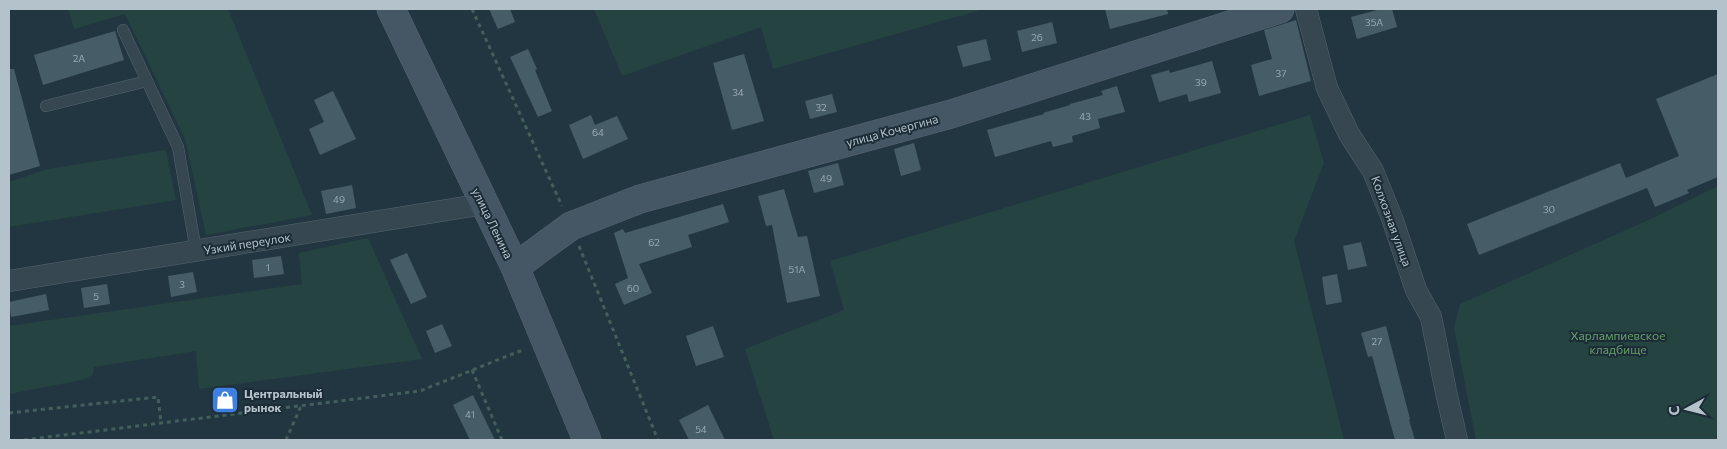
<svg xmlns="http://www.w3.org/2000/svg" width="1727" height="449" font-family="Commissioner,sans-serif">
<style>
.green{fill:#254340}
.building{fill:#465d68}
.lines{fill:none;stroke-linecap:round;stroke-linejoin:round}
.lane-casing{stroke:#55656f;stroke-width:12}
.street-casing{stroke:#55656f;stroke-width:22}
.secondary-casing{stroke:#55656f;stroke-width:29}
.path{stroke:#435f5c;stroke-width:3;stroke-dasharray:4 4;stroke-linecap:butt}
.lane{stroke:#374751;stroke-width:11}
.street{stroke:#374751;stroke-width:21}
.secondary{stroke:#455765;stroke-width:28}
.labels{text-anchor:middle;dominant-baseline:central;stroke-width:4;stroke-linejoin:round;paint-order:stroke}
.number-label{font-size:10px;fill:#98a9b3}
.street-label{font-size:12px;fill:#b4c2cc;stroke:#1c2c37}
.park-label{font-size:12px;fill:#689f69;stroke:#1c2c37}
.poi-label{font-size:12px;font-weight:bold;fill:#b4c2cc;stroke:#1c2c37;text-anchor:start}
</style>
<rect width="100%" height="100%" fill="#223642"/>
<!-- green -->
<g class="green">
<path d="M 68,9 L 228,9 L 312,215 L 206,235 L 185,139 L 125,14 L 74,29 Z"/>
<path d="M 594,9 L 984,9 L 773,69 L 761,27 L 622,76 Z"/>
<path d="M 1310,115 L 1324,163 L 1294,241 L 1344,440 L 774,440 L 745,349 L 844,310 L 830,261 Z"/>
<path d="M 166,150 L 176,200 L 9,227 L 9,182 L 48,169 Z"/>
<path d="M 1718,186 L 1718,440 L 1476,440 L 1454,328 L 1460,304 L 1653,218 Z"/>
<path d="M 368,238 L 422,359 L 199,389 L 196,351 L 94,367 L 93,375 L 82,380 L 9,394 L 9,326 L 302,284 L 299,253 Z"/>
</g>
<!-- building -->
<g class="building">
<path d="M 489,9 L 510,9 L 515,22 L 498,29 Z"/>
<path d="M 1105,9 L 1167,9 L 1168,14 L 1110,29 Z"/>
<path d="M 1381,9 L 1392,9 L 1397,27 L 1357,39 L 1351,17 Z"/>
<path d="M 1296,20 L 1311,81 L 1259,96 L 1251,65 L 1272,59 L 1264,30 Z"/>
<path d="M 1052,22 L 1057,43 L 1022,52 L 1017,31 Z"/>
<path d="M 115,31 L 124,60 L 43,85 L 34,55 Z"/>
<path d="M 986,39 L 991,60 L 963,67 L 957,46 Z"/>
<path d="M 528,49 L 537,69 L 535,70 L 552,111 L 538,117 L 510,57 Z"/>
<path d="M 744,54 L 764,121 L 732,130 L 713,63 Z"/>
<path d="M 1212,61 L 1221,93 L 1189,102 L 1187,94 L 1159,102 L 1151,75 L 1169,70 L 1170,73 Z"/>
<path d="M 9,69 L 14,69 L 40,166 L 9,175 Z"/>
<path d="M 1718,74 L 1718,177 L 1687,190 L 1689,193 L 1655,207 L 1647,188 L 1479,255 L 1467,224 L 1620,163 L 1626,178 L 1679,156 L 1656,99 Z"/>
<path d="M 1117,86 L 1125,112 L 1098,119 L 1100,128 L 1072,136 L 1073,142 L 1053,147 L 1051,141 L 995,157 L 987,130 L 1044,114 L 1043,113 L 1070,105 L 1070,104 L 1103,95 L 1101,91 Z"/>
<path d="M 333,91 L 356,139 L 320,155 L 309,129 L 324,122 L 314,100 Z"/>
<path d="M 832,94 L 837,112 L 810,119 L 805,101 Z"/>
<path d="M 591,115 L 595,125 L 617,116 L 628,139 L 583,159 L 569,125 Z"/>
<path d="M 914,143 L 921,170 L 901,176 L 894,149 Z"/>
<path d="M 838,163 L 844,185 L 814,193 L 808,171 Z"/>
<path d="M 352,185 L 356,208 L 326,214 L 321,191 Z"/>
<path d="M 784,189 L 798,237 L 807,236 L 820,296 L 787,303 L 772,225 L 766,226 L 758,196 Z"/>
<path d="M 723,204 L 729,222 L 688,235 L 692,247 L 639,264 L 652,293 L 624,305 L 615,284 L 628,278 L 614,233 L 623,229 L 625,233 Z"/>
<path d="M 1361,242 L 1367,266 L 1348,270 L 1343,246 Z"/>
<path d="M 407,253 L 427,297 L 411,304 L 390,260 Z"/>
<path d="M 281,256 L 284,274 L 254,278 L 252,260 Z"/>
<path d="M 193,272 L 197,292 L 171,297 L 168,276 Z"/>
<path d="M 1337,274 L 1342,302 L 1326,305 L 1322,277 Z"/>
<path d="M 107,284 L 110,304 L 84,308 L 81,288 Z"/>
<path d="M 46,294 L 49,310 L 11,317 L 9,302 Z"/>
<path d="M 442,324 L 452,346 L 435,353 L 426,331 Z"/>
<path d="M 713,326 L 724,357 L 696,366 L 686,336 Z"/>
<path d="M 1386,326 L 1410,419 L 1409,420 L 1415,440 L 1395,440 L 1372,356 L 1368,357 L 1361,333 Z"/>
<path d="M 473,395 L 495,440 L 470,440 L 453,405 Z"/>
<path d="M 708,405 L 725,440 L 689,440 L 679,420 Z"/>
</g>
<g class="lines">
<!-- lane casing -->
<g class="lane-casing">
<g id="lane">
<path d="M 123,30 L 178,147 L 196,251"/>
<path d="M 46,106 L 147,81"/>
</g>
</g>
<!-- street casing -->
<g class="street-casing">
<g id="street">
<path d="M 1306,9 L 1327,88 L 1349,134 L 1373,171 L 1392,218 L 1416,290 L 1431,317 L 1446,392 L 1457,440"/>
<path d="M 9,281 L 484,204"/>
</g>
</g>
<!-- secondary casing -->
<g class="secondary-casing">
<g id="secondary">
<path d="M 391,9 L 515,267 L 587,440"/>
<path d="M 515,267 L 571,226 L 640,199 L 951,114 L 1280,9"/>
</g>
</g>
<!-- path -->
<g class="path">
<path d="M 472,9 L 562,206"/>
<path d="M 579,246 L 658,440"/>
<path d="M 472,370 L 502,440"/>
<path d="M 9,413 L 158,397 L 161,423"/>
<path d="M 24,440 L 420,391 L 525,349"/>
<path d="M 286,440 L 301,406"/>
</g>
<!-- lane -->
<use href="#lane" class="lane"/>
<!-- street -->
<use href="#street" class="street"/>
<!-- secondary -->
<use href="#secondary" class="secondary"/>
</g>
<!-- icons -->
<defs>
<g id="shop-square" transform="scale(1.4375)"><rect x="-9" y="-9" width="18" height="18" rx="4" fill="#3f7fe0" stroke="#1c2c37"/><path d="M-5-2.5h2.3a2.7 3.5 0 0 1 5.4 0H5L5.5 6h-11ZM-1.5-2.5h3a1.5 2.3 0 0 0-3 0Z" fill="#fff"/></g>
</defs>
<g fill-rule="evenodd">
<use href="#shop-square" x="225" y="400"/>
</g>
<g class="labels">
<!-- number labels -->
<g class="number-label">
<text x="1374" y="22">35А</text>
<text x="1037" y="37">26</text>
<text x="79" y="58">2А</text>
<text x="1281" y="73">37</text>
<text x="1201" y="82">39</text>
<text x="738" y="92">34</text>
<text x="821" y="107">32</text>
<text x="1085" y="116">43</text>
<text x="598" y="132">64</text>
<text x="826" y="178">49</text>
<text x="339" y="199">49</text>
<text x="1549" y="209">30</text>
<text x="654" y="242">62</text>
<text x="268" y="267">1</text>
<text x="797" y="269">51А</text>
<text x="182" y="284">3</text>
<text x="633" y="288">60</text>
<text x="96" y="296">5</text>
<text x="1377" y="341">27</text>
<text x="470" y="414">41</text>
<text x="701" y="429">54</text>
</g>
<!-- street labels -->
<g class="street-label">
<text transform="translate(892 130) rotate(-15)">улица Кочергина</text>
<text transform="translate(1392 221) rotate(70)">Колхозная улица</text>
<text transform="translate(493 223) rotate(64)">улица Ленина</text>
<text transform="translate(247 243) rotate(-9)">Узкий переулок</text>
</g>
<!-- park labels -->
<g class="park-label">
<text x="1618" y="335">Харлампиевское<tspan x="1618" dy="14">кладбище</tspan></text>
</g>
<!-- poi labels -->
<g class="poi-label">
<text x="244" y="393">Центральный<tspan x="244" dy="14">рынок</tspan></text>
</g>
</g>
<!-- border -->
<rect width="1727" height="449" fill="none" stroke="#b4c2cc" stroke-width="20"/>
<!-- north arrow -->
<g transform="translate(1687 409) rotate(263)" stroke="#1c2c37" stroke-width="4" paint-order="stroke">
<path d="M0-4L9 19L0 12L-9 19Z" fill="#b4c2cc"/>
<text y="-8" font-size="14" font-weight="bold" text-anchor="middle" fill="#b4c2cc">С</text>
</g>
</svg>
